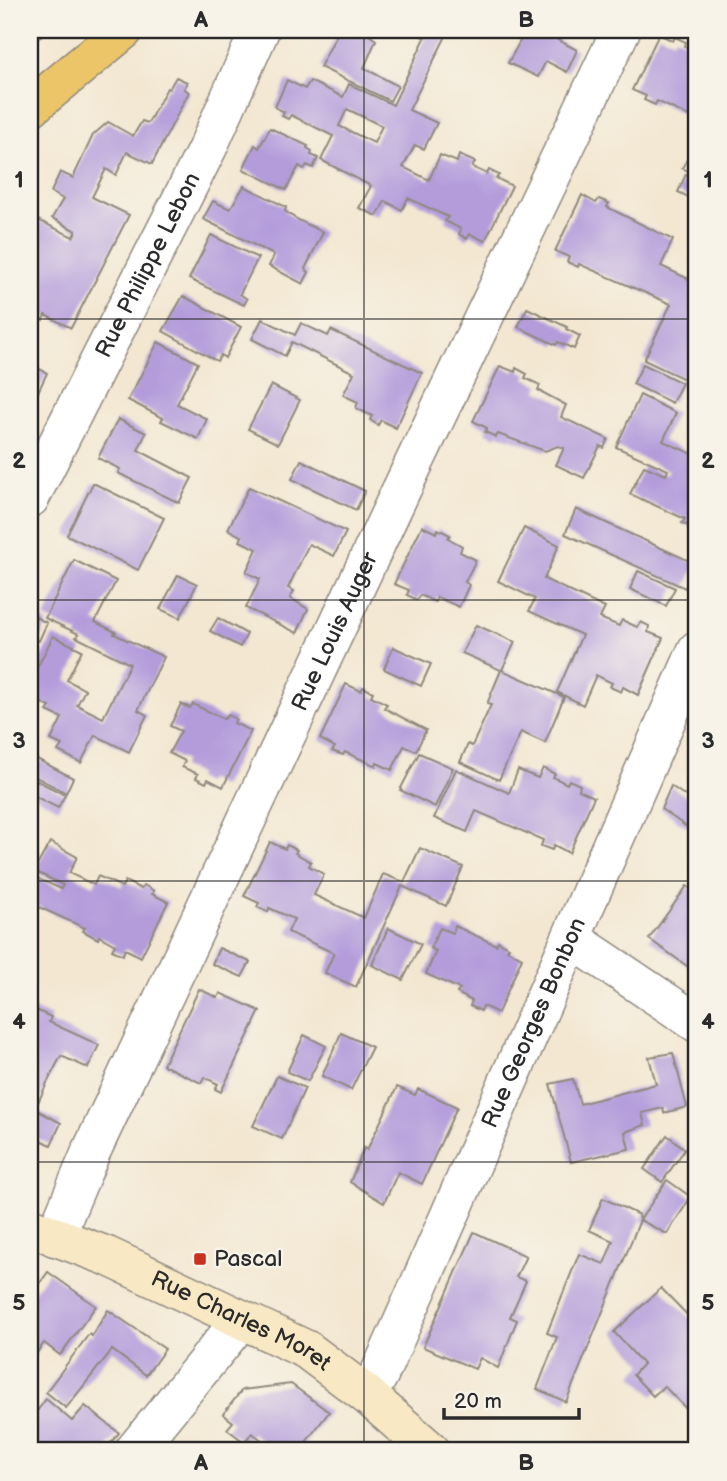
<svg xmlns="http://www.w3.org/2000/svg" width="727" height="1481" font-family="'Balsamiq Sans',sans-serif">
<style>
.building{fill:#b49cdb;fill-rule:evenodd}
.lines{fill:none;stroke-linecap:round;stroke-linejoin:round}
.street-casing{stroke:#8f897e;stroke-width:41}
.secondary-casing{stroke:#8f897e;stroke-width:41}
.primary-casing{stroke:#8f897e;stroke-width:41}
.street{stroke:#fff;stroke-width:38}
.secondary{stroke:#f8e8c3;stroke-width:38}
.primary{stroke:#edc569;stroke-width:38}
.grid{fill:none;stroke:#2b2b2b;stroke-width:2;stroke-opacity:0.55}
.poi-dot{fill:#c8321e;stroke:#f7f3e8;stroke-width:2.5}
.labels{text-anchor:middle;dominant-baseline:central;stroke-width:5;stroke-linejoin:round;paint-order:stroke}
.street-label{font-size:23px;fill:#2b2b2b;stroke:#f7f3e8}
.poi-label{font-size:23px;fill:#2b2b2b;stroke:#f7f3e8;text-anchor:start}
.neatline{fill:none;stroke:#2b2b2b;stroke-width:2.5}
.grid-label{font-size:23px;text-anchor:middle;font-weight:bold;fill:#2b2b2b}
</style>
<rect width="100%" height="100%" fill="#f7f3e8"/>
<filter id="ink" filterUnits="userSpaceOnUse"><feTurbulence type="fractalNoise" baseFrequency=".0143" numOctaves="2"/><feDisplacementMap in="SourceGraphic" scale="14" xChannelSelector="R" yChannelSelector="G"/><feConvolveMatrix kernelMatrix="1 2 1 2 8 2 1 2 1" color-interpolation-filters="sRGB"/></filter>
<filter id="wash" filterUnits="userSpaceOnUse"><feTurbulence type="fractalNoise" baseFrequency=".00686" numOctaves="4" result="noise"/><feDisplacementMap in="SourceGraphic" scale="28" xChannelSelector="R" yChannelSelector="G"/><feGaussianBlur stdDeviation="1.57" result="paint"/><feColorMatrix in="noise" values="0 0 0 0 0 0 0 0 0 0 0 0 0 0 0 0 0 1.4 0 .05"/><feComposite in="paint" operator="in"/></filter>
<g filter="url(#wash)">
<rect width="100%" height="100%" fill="#f3e7d1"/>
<g id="blocks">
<!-- building -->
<g class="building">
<path d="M 30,30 L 48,30 L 30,45 Z"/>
<path d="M 339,30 L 371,30 L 369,35 L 376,40 L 364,68 L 398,86 L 390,101 L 320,67 Z"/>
<path d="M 410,30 L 449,30 L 409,110 L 437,123 L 424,149 L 415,145 L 403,167 L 429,180 L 440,155 L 457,162 L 459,155 L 475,162 L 472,167 L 487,174 L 489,170 L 499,175 L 496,178 L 512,186 L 485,241 L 470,234 L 467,239 L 459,234 L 461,229 L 445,221 L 448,217 L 408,198 L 402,210 L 385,201 L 377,216 L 359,208 L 371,186 L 321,160 L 333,136 L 291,115 L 288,119 L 282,116 L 284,112 L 275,107 L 287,80 L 305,89 L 310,81 L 343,97 L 349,84 L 393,105 L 425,38 ZM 347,109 L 382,126 L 374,143 L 339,126 Z"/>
<path d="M 526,30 L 562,31 L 558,40 L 577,50 L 567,72 L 546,61 L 538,77 L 508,63 Z"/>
<path d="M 659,34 L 673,41 L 675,37 L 686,42 L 685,46 L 697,52 L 695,58 L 697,59 L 697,112 L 692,109 L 688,116 L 657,101 L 655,105 L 644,100 L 646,96 L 632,90 Z"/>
<path d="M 176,77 L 187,82 L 184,89 L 189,92 L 152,164 L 127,152 L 116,175 L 106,169 L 92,197 L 129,215 L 71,328 L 45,315 L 43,320 L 30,313 L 30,216 L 73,237 L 76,231 L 52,218 L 63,199 L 51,192 L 60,172 L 73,178 L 93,135 L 108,122 L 133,136 L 142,121 L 148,123 L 167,88 L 169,89 Z"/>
<path d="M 270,128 L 308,146 L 307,148 L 312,151 L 311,155 L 318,158 L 313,168 L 307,165 L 304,169 L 299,166 L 286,190 L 243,169 L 255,145 L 259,148 Z"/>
<path d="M 691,153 L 697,155 L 697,175 L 682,168 Z"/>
<path d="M 686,174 L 697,179 L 697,201 L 678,192 Z"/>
<path d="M 244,186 L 286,207 L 285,211 L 296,219 L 323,232 L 305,269 L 309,272 L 303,284 L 269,266 L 274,255 L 203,219 L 213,201 L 230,209 Z"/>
<path d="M 582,195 L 596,203 L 599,199 L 609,203 L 607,207 L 673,240 L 661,266 L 697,283 L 697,348 L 695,352 L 697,353 L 697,385 L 644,360 L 671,304 L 579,264 L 578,267 L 567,262 L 569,257 L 555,251 Z"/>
<path d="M 211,235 L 258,258 L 240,294 L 247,299 L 244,305 L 189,279 Z"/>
<path d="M 183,296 L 241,327 L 225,358 L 221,355 L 217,361 L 163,331 Z"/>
<path d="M 527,308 L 567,327 L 566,329 L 580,336 L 574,349 L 558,342 L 556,345 L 518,327 Z"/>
<path d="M 262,319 L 295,335 L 301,323 L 328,336 L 331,330 L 422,373 L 396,428 L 381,420 L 378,425 L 370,420 L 372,416 L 356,408 L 358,402 L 343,395 L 354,373 L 292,342 L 285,356 L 252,339 Z"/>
<path d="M 158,342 L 198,363 L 177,404 L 207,419 L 198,439 L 161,421 L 163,418 L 128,400 Z"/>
<path d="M 30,364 L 47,373 L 30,409 Z"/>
<path d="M 643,364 L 682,383 L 672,403 L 633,384 Z"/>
<path d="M 500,366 L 515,372 L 516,368 L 527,374 L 525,378 L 540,385 L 538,390 L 566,405 L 561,417 L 608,439 L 604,448 L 600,446 L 584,478 L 556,465 L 564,448 L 558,446 L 545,451 L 498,434 L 496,437 L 485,432 L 487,428 L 473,421 Z"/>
<path d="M 271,385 L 300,400 L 278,444 L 248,429 Z"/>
<path d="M 640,395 L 676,413 L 663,441 L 697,456 L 697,524 L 693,528 L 682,523 L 685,519 L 630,494 L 644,466 L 666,475 L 668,470 L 616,447 Z"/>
<path d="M 118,419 L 146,433 L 138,450 L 192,478 L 179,503 L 118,473 L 120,469 L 98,458 Z"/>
<path d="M 301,460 L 365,491 L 356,510 L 292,479 Z"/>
<path d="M 93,483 L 164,518 L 138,570 L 67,535 Z"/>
<path d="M 249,487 L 346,532 L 334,556 L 309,544 L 288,588 L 294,591 L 290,598 L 308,609 L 297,633 L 246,608 L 260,579 L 246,572 L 257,549 L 240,541 L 242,537 L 228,529 Z"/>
<path d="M 576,509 L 696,564 L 685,588 L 565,534 Z"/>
<path d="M 422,526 L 436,533 L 438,529 L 450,535 L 448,538 L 462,546 L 460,552 L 476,560 L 465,582 L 469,585 L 459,607 L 437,597 L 435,602 L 420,595 L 417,600 L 407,595 L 409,590 L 394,584 Z"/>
<path d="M 524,528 L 559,545 L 544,579 L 605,608 L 600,618 L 619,626 L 622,620 L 637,627 L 641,622 L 649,626 L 648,632 L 663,638 L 638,695 L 623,687 L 621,692 L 610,687 L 612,683 L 596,675 L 583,705 L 557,692 L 582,635 L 529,611 L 535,599 L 498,581 Z"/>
<path d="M 74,560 L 116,581 L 95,622 L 116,632 L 114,634 L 164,657 L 138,710 L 147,715 L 129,752 L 95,735 L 81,763 L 58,751 L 62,745 L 51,740 L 62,718 L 47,711 L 50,707 L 30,697 L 30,663 L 38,666 L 53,636 L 82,650 L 67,680 L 85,690 L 77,705 L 103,718 L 130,664 L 76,637 L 79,634 L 45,618 Z"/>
<path d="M 638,571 L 675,588 L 666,606 L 630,589 Z"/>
<path d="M 178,575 L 197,584 L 180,618 L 160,609 Z"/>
<path d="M 30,614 L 47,623 L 39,641 L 30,637 Z"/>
<path d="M 218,618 L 247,634 L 240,647 L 210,631 Z"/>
<path d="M 476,625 L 515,642 L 502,670 L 564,697 L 545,743 L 521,732 L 499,780 L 460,762 L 468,744 L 472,746 L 491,705 L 487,704 L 501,670 L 462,653 Z"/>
<path d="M 393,647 L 431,664 L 421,686 L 384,669 Z"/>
<path d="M 346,684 L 361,691 L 363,687 L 373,692 L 371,696 L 387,704 L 384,708 L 426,730 L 416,751 L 404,746 L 392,770 L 377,763 L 376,766 L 345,752 L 343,755 L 332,751 L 335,747 L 320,739 Z"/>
<path d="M 181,704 L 190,708 L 193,704 L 224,719 L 228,715 L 236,719 L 234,723 L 251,731 L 223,787 L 208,779 L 206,783 L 196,778 L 198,774 L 182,767 L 185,761 L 169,753 L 181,731 L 170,726 Z"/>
<path d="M 419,753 L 453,768 L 435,807 L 400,790 Z"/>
<path d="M 35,758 L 73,778 L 66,793 L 30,774 L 30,763 Z"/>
<path d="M 543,768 L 555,774 L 553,777 L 567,784 L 569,780 L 580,785 L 579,790 L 594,797 L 569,853 L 554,845 L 552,850 L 541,846 L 543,840 L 476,811 L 467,832 L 434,818 L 456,769 L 509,793 L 518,770 L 538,778 Z"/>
<path d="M 30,777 L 65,795 L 58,808 L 30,794 Z"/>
<path d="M 671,786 L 697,804 L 697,834 L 661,809 Z"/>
<path d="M 50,842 L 77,857 L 69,873 L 94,885 L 98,876 L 122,887 L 125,881 L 141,889 L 144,885 L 154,891 L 152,894 L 168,902 L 141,957 L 125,949 L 123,955 L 112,950 L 115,945 L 99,936 L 98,939 L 83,931 L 85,928 L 30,903 L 30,875 L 61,889 L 63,885 L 34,871 Z"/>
<path d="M 270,842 L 285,849 L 287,845 L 297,850 L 295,853 L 311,862 L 309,866 L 324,874 L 314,895 L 364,918 L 383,874 L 404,882 L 420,848 L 463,867 L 446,906 L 402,886 L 356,987 L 325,973 L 334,953 L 288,932 L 294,919 L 269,908 L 268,912 L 257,907 L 259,903 L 244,896 Z"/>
<path d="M 687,886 L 697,893 L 697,973 L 649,939 Z"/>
<path d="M 455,926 L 496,945 L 498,941 L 509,947 L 507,950 L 522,958 L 498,1013 L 483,1006 L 481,1011 L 470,1006 L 472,1001 L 457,993 L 460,989 L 426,974 L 436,951 L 430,948 L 440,928 L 453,933 Z"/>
<path d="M 388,928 L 421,944 L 403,980 L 372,965 Z"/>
<path d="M 219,948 L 250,962 L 242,977 L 212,964 Z"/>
<path d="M 199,989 L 218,998 L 220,993 L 260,1011 L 221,1092 L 215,1089 L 218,1084 L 204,1077 L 201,1083 L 163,1065 Z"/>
<path d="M 30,1007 L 51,1017 L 49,1022 L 99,1045 L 88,1068 L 61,1056 L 47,1083 L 35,1109 L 61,1123 L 51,1145 L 30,1135 Z"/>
<path d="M 341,1033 L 372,1047 L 351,1090 L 322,1076 Z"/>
<path d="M 304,1035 L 326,1046 L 308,1081 L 287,1072 Z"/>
<path d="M 673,1053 L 687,1107 L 664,1113 L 663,1108 L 642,1113 L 645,1125 L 625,1132 L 629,1149 L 571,1162 L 550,1084 L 573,1079 L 580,1104 L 656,1084 L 649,1057 Z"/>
<path d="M 277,1076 L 305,1088 L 282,1139 L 253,1126 Z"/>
<path d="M 397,1087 L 415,1095 L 418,1089 L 457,1107 L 422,1184 L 398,1172 L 384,1203 L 350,1182 L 364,1148 L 367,1150 Z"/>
<path d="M 667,1135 L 685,1149 L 662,1182 L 644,1169 Z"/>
<path d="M 667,1180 L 691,1197 L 667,1234 L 640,1220 L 566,1402 L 537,1389 L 557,1337 L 547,1333 L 579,1254 L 604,1264 L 613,1241 L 589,1230 L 603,1198 L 639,1215 L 640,1220 Z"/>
<path d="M 474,1232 L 526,1256 L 516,1277 L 526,1281 L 510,1317 L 517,1320 L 498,1368 L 480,1358 L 475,1369 L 423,1347 Z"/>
<path d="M 48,1272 L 96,1306 L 60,1355 L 44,1343 L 30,1362 L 30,1297 Z"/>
<path d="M 661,1288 L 697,1325 L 697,1420 L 664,1386 L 653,1396 L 633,1375 L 643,1364 L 614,1332 Z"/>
<path d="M 108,1310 L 165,1349 L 146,1375 L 112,1350 L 66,1408 L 46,1392 L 89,1334 L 92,1336 Z"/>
<path d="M 291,1384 L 329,1412 L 299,1451 L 254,1451 L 263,1441 L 252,1433 L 244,1442 L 227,1429 L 233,1422 L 223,1414 L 242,1390 Z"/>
<path d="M 46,1399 L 72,1421 L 85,1406 L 119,1433 L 104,1451 L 46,1451 L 30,1438 L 30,1412 L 34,1415 Z"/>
</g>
</g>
</g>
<g filter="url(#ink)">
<use href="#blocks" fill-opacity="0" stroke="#8f897e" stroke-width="2"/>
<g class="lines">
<!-- street casing -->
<g class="street-casing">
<g id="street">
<path id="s1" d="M 30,498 L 208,147 L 260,30"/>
<path d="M 572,939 L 697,1023"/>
<path id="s2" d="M 55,1237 L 91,1152 L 396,501 L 621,30"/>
<path id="s3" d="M 367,1395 L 379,1375 L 417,1290 L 697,650"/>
<path d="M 134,1451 L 241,1320"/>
</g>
</g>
<!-- secondary casing -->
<g class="secondary-casing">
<g id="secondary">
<path id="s4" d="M 30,1227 L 107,1256 L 307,1350 L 367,1395 L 431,1451"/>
</g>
</g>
<!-- primary casing -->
<g class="primary-casing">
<path id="primary" d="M 30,108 L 124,30"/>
</g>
<!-- street -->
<use href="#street" class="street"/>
<!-- secondary -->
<use href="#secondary" class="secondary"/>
<!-- primary -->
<use href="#primary" class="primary"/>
</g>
</g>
<!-- grid -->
<path class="grid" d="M 364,30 L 364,1451M 30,319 L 697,319M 30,600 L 697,600M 30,881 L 697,881M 30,1162 L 697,1162"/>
<!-- markers -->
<rect class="poi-dot" x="193" y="1252" width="14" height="14" rx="3.5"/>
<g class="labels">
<!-- street labels -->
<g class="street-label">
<text stroke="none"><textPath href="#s1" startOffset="261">Rue Philippe Lebon</textPath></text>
<text stroke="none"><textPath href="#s2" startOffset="667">Rue Louis Auger</textPath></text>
<text stroke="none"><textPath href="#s3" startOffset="408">Rue Georges Bonbon</textPath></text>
<text stroke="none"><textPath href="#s4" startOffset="231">Rue Charles Moret</textPath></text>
</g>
<!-- poi labels -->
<g class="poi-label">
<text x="214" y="1259">Pascal</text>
</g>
</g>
<!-- margin -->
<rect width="727" height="1481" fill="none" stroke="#f7f3e8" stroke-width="77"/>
<!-- scale -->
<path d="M444 1408v10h135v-10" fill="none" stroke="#2b2b2b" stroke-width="3.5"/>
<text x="454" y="1408" font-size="21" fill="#2b2b2b" stroke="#f7f3e8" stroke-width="5" paint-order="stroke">20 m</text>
<rect x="38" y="38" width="650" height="1404" class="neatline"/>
<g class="grid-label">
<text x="201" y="27">A</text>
<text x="526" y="27">B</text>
<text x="19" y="187">1</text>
<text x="708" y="187">1</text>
<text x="19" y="468">2</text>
<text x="708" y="468">2</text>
<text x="19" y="748">3</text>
<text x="708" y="748">3</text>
<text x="19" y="1029">4</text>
<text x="708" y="1029">4</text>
<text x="19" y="1310">5</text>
<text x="708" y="1310">5</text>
<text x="201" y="1470">A</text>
<text x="526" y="1470">B</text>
</g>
</svg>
